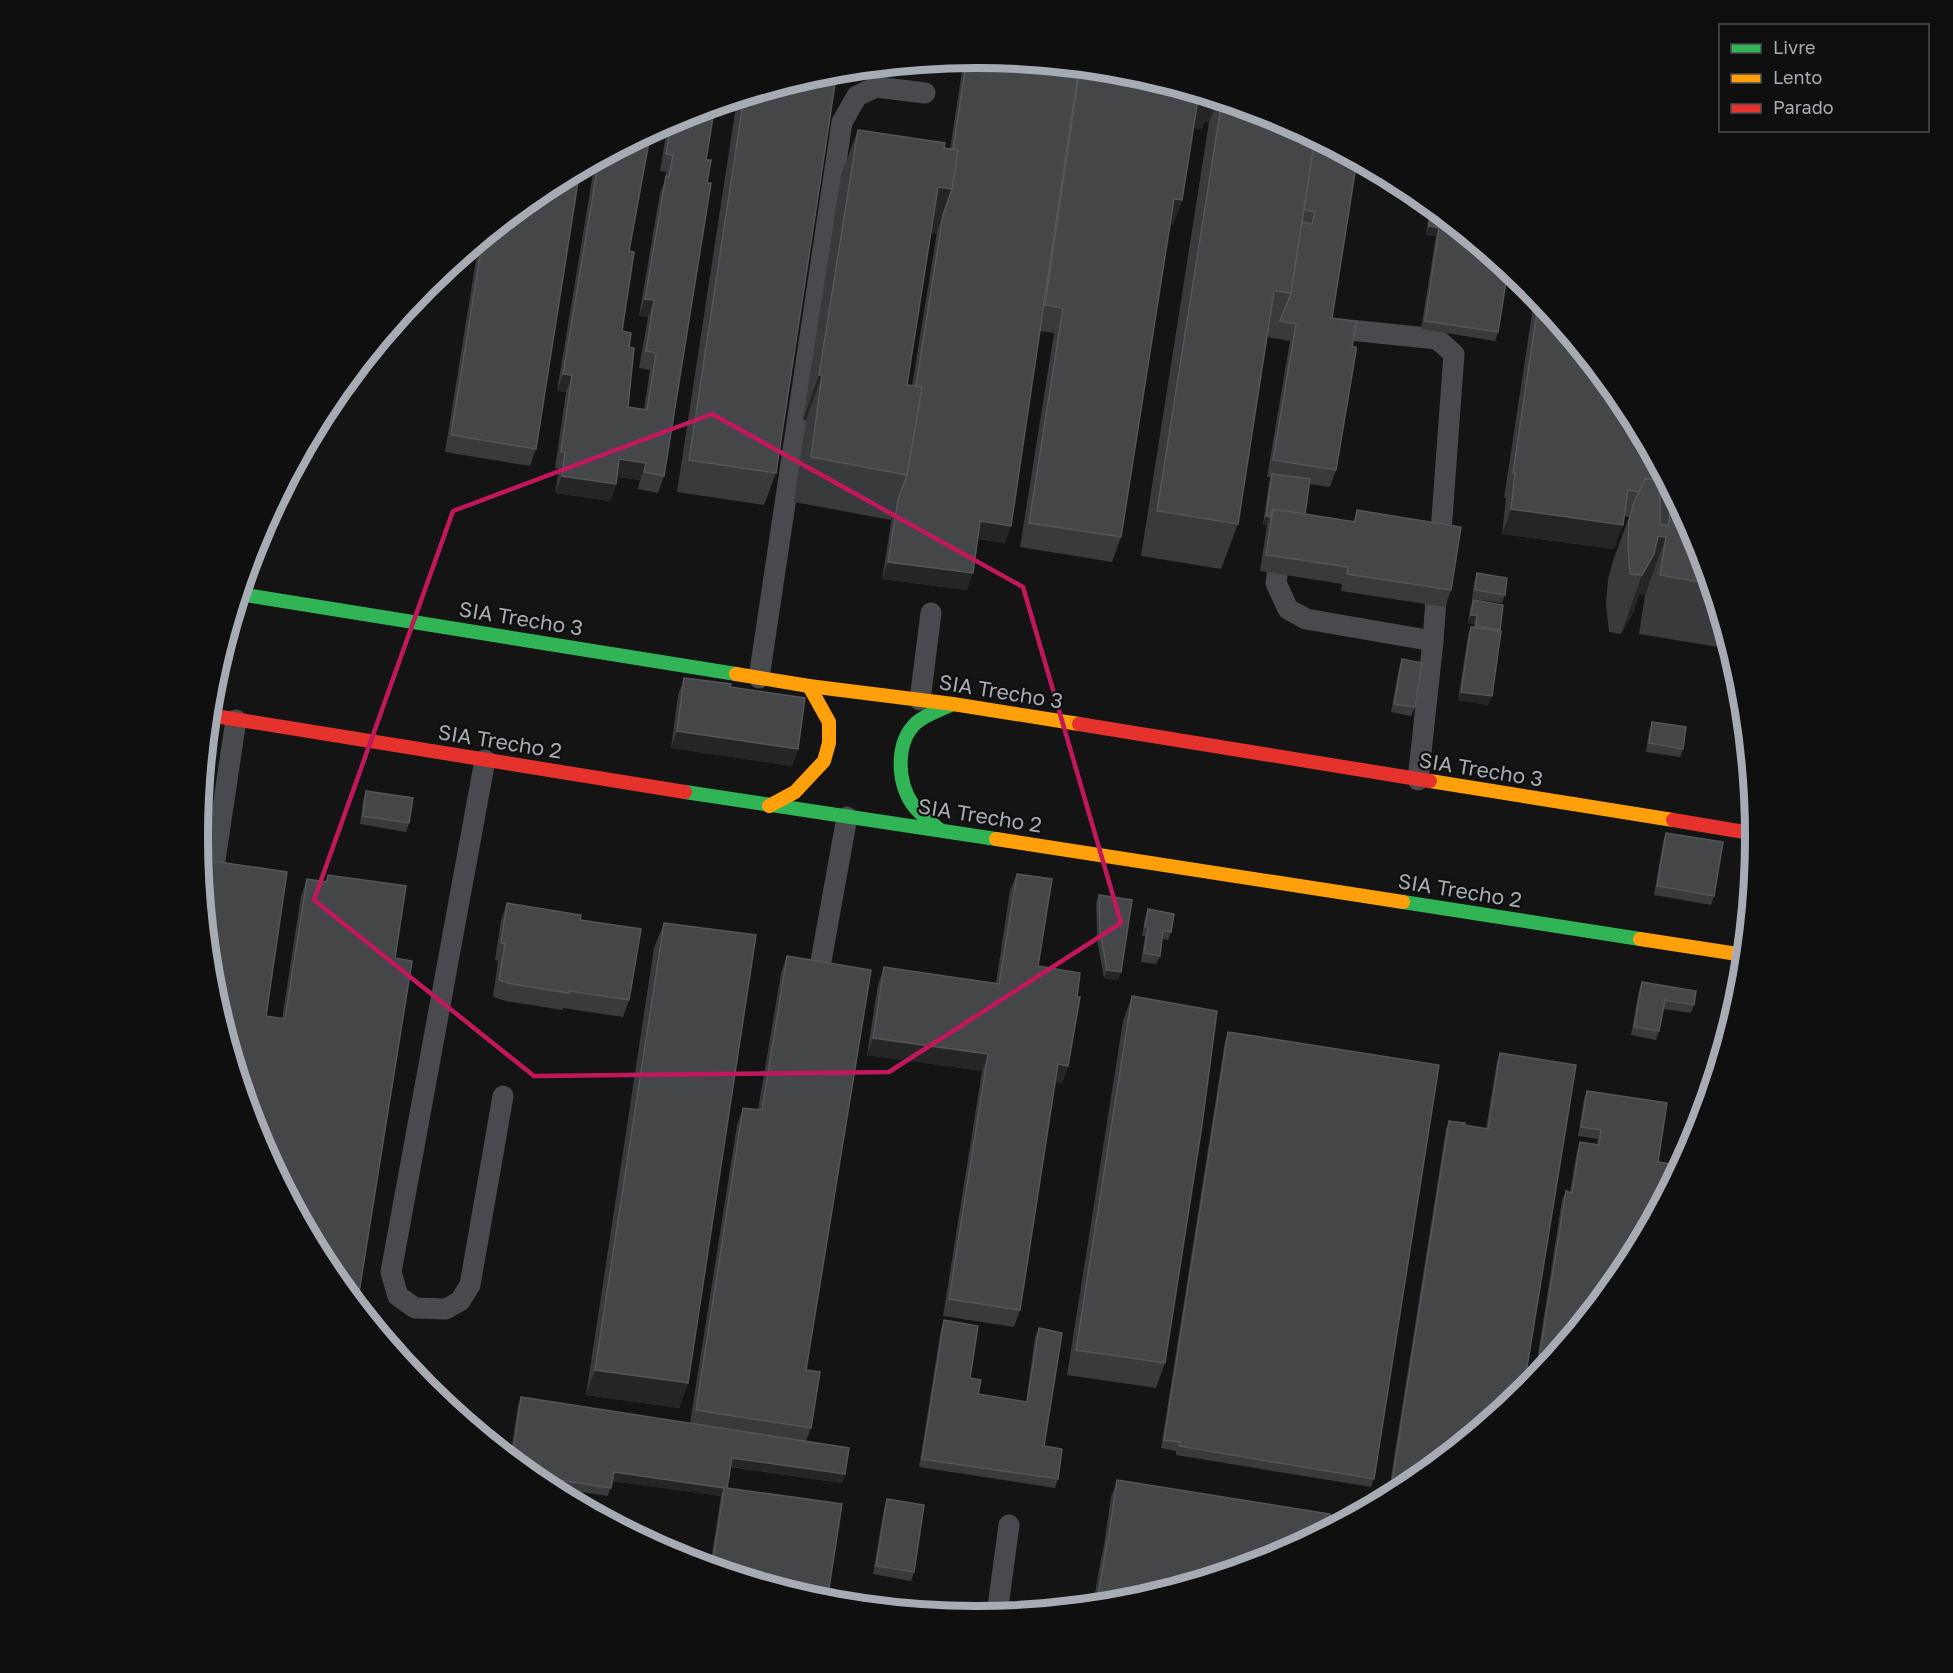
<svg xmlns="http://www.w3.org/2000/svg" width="1953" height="1673" font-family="'Golos Text',sans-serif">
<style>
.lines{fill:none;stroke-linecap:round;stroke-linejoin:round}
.lane{stroke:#494a4d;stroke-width:21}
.fast{stroke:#30b455;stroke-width:14}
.slow{stroke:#ff9f0a;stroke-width:14}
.jam{stroke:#e5322d;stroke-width:14}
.wall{fill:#383a3b;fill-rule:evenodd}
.shaded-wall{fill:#252526}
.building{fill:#444648;stroke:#545659;stroke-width:1.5}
.marked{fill:none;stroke:#c2185b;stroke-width:4.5;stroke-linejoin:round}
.labels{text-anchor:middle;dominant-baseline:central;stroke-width:4.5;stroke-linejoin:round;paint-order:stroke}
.street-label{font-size:21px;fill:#a7acb4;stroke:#0f0f10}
.rim{fill:none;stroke:#a7acb4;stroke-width:8}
</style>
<rect width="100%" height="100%" fill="#141415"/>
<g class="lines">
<!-- lane -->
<g class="lane">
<path d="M 1327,331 L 1340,329 L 1437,339 L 1454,354 L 1433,641 L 1418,780"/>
<path d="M 1281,545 L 1276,583 L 1288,609 L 1306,619 L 1433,641"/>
<path d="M 759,678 L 842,122 L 857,96 L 876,87 L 925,93"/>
<path d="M 920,700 L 931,613"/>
<path d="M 485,760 L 391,1272 L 398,1296 L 415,1308 L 446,1309 L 460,1301 L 470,1285 L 503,1096"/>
<path d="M 214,867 L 236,720"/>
<path d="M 819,972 L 847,817"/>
<path d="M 997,1614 L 1009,1525"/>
</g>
<!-- fast -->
<g class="fast">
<path d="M 239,594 L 736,674"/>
<path d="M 685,792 L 996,839"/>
<path d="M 940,830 C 931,822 920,815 913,805 C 897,782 895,743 916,723 C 926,714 941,710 953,704"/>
<path d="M 1403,902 L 1640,939"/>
</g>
<!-- slow -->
<g class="slow">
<path d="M 736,674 L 809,686 L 953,704 L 1079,724"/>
<path d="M 1430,781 L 1673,820"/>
<path d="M 769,806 L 795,792 L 824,761 L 829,743 L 829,722 L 809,686"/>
<path d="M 996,839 L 1403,902"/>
<path d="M 1640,939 L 1744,955"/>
</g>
<!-- jam -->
<g class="jam">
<path d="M 209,715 L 685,792"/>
<path d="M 1079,724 L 1430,781"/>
<path d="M 1673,820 L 1756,834"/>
</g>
</g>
<!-- wall -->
<g class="wall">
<path d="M 977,57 L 1129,72 L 1275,116 L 1357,160 L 1332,318 L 1352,347 L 1336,470 L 1330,487 L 1309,484 L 1305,514 L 1353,522 L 1357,510 L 1451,590 L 1445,607 L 1341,591 L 1342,584 L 1260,571 L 1267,525 L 1263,525 L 1269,482 L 1271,477 L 1267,477 L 1290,341 L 1267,337 L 1238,524 L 1221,569 L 1141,556 L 1209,122 L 1204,122 L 1202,129 L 1193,128 L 1182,200 L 1173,225 L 1170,225 L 1121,537 L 1112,562 L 1020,547 L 1054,333 L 1040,331 L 1005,543 L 977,539 L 967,590 L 882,579 L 892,517 L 891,520 L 794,502 L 806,420 L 803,420 L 841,175 L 858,130 L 950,149 L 964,58 ZM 937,232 L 912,385 L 907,385 L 931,233 L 936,234 Z"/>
<path d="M 825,72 L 776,473 L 764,505 L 677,492 L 737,99 Z"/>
<path d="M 679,116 L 706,160 L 707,183 L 664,476 L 658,493 L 638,489 L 640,480 L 617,477 L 616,484 L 610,501 L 555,493 L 559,469 L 555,468 L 566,392 L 557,391 L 595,161 L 651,131 L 629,251 L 622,331 L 629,347 L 628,407 L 644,409 L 650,370 L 639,368 L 648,317 L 639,316 L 660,193 L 666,178 L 666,172 L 660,171 L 668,122 Z"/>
<path d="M 544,188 L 536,449 L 530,466 L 445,452 L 479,241 Z"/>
<path d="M 1430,205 L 1508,269 L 1498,332 L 1495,341 L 1421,329 L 1436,236 L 1426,235 Z"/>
<path d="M 1535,294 L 1625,404 L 1697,539 L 1730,649 L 1639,634 L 1645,595 L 1639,595 L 1633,613 L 1621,634 L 1609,632 L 1606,604 L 1608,579 L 1613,561 L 1629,517 L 1624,516 L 1614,549 L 1502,534 L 1506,498 L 1504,498 Z"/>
<path d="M 1477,573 L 1505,595 L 1502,603 L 1472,599 L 1474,582 Z"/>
<path d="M 1473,600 L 1500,631 L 1492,696 L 1488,705 L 1458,700 L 1468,635 L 1471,627 L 1474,627 L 1474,624 L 1468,623 L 1470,609 Z"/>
<path d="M 1402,659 L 1415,707 L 1411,716 L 1391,712 L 1399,668 Z"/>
<path d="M 684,678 L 730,687 L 798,749 L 792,766 L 671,748 L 678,695 Z"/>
<path d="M 1652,722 L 1683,749 L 1680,757 L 1646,752 L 1649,731 Z"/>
<path d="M 366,791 L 409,823 L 406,832 L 360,824 L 363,800 Z"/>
<path d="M 1666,833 L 1714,896 L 1711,905 L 1654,895 L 1663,842 Z"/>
<path d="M 1017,874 L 1038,966 L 1077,997 L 1068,1066 L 1062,1083 L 1055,1082 L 1020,1310 L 1014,1327 L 943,1316 L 982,1071 L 867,1055 L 878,984 L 884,967 L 996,983 L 1010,890 Z"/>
<path d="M 328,875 L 395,958 L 357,1305 L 212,988 L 266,1016 L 282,1019 L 301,896 L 307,879 L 325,882 Z"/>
<path d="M 1099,895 L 1121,972 L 1118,980 L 1104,978 L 1097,939 L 1096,903 Z"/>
<path d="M 507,903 L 580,920 L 629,1000 L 623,1017 L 563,1008 L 562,1010 L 506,1001 L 493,997 L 498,961 L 495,960 L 501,920 Z"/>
<path d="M 1148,909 L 1171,932 L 1168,940 L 1162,939 L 1160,956 L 1156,964 L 1141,962 L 1145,936 L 1142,936 L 1145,918 Z"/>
<path d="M 664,923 L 688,1383 L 679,1408 L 586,1395 L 654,948 Z"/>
<path d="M 787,956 L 806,1370 L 811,1428 L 806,1441 L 845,1474 L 842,1483 L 730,1467 L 727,1488 L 824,1601 L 710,1566 L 721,1496 L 612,1481 L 608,1496 L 548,1487 L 543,1484 L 510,1457 L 518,1406 L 521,1397 L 690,1423 L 737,1125 L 743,1108 L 758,1110 L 781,973 Z"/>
<path d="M 1642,982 L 1694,1005 L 1691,1013 L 1663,1009 L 1659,1031 L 1656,1040 L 1631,1035 L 1639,990 Z"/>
<path d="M 1132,996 L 1165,1363 L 1156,1388 L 1067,1375 L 1123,1021 Z"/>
<path d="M 1228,1032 L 1374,1479 L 1371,1487 L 1176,1455 L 1176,1451 L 1161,1448 L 1225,1041 Z"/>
<path d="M 1500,1053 L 1523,1392 L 1409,1485 L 1388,1496 L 1446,1129 L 1449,1121 L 1464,1125 L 1486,1129 L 1497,1061 Z"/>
<path d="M 1587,1091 L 1667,1103 L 1624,1270 L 1534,1380 L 1562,1200 L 1566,1191 L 1570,1192 L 1577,1151 L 1580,1142 L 1597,1144 L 1598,1139 L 1578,1136 L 1584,1099 Z"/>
<path d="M 944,1320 L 978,1394 L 1026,1402 L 1035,1337 L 1039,1328 L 1044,1446 L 1058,1479 L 1055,1488 L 919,1467 L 941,1329 Z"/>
<path d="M 1117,1480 L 1128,1601 L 1093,1605 L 1101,1558 L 1103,1551 L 1111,1497 Z"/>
<path d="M 887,1499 L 914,1572 L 911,1581 L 873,1574 L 884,1508 Z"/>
</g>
<!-- shaded-wall -->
<g class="shaded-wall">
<path d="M 1201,94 L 1218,99 L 1209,122 L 1204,122 L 1202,129 L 1188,127 Z"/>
<path d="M 938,187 L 952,189 L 936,234 L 921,232 Z"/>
<path d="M 1174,199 L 1182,200 L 1173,225 L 1165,224 Z"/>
<path d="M 1429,226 L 1439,228 L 1436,236 L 1426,235 Z"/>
<path d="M 645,299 L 654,300 L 648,317 L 639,316 Z"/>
<path d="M 563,374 L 572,375 L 566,392 L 557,391 Z"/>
<path d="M 819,375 L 822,375 L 806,420 L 803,420 Z"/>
<path d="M 619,459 L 646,463 L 640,480 L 613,476 Z"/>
<path d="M 562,476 L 616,484 L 610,501 L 555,493 Z"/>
<path d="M 1511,509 L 1623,525 L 1614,549 L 1502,534 Z"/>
<path d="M 1266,516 L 1270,517 L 1267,525 L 1263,525 Z"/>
<path d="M 980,521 L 1011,526 L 1005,543 L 973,538 Z"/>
<path d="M 1658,536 L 1666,537 L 1645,595 L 1639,595 L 1633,613 L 1621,634 L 1642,575 Z"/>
<path d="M 888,562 L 973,573 L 967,590 L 882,579 Z"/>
<path d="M 1471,615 L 1477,615 L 1474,624 L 1468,623 Z"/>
<path d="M 1476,626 L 1500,630 L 1497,638 L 1473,635 Z"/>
<path d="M 1461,692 L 1492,696 L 1488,705 L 1458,700 Z"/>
<path d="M 677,731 L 798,749 L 792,766 L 671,748 Z"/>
<path d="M 1107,970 L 1121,972 L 1118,980 L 1104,978 Z"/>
<path d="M 873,1038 L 988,1054 L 982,1071 L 867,1055 Z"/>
<path d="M 1058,1064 L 1068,1066 L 1062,1083 L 1052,1081 Z"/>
<path d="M 595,1370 L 688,1383 L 679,1408 L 586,1395 Z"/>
<path d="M 732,1458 L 845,1474 L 842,1483 L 728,1466 Z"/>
<path d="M 614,1472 L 724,1488 L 721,1496 L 611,1481 Z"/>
</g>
<!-- building -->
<g class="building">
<path d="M 977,57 L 1079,67 L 1011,526 L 980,521 L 973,573 L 888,562 L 898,500 L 907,475 L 922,387 L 916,386 L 943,215 L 952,189 L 958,150 L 953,149 L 967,58 Z"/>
<path d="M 1080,67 L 1129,72 L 1199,93 L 1182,200 L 1174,199 L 1121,537 L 1029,523 L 1063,308 L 1045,305 Z"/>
<path d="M 837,71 L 776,473 L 689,460 L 744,96 L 825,72 Z"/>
<path d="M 1222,100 L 1275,116 L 1315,138 L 1291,293 L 1274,291 L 1238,524 L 1157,511 Z"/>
<path d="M 715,105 L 706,160 L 711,160 L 707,183 L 711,183 L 664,476 L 644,472 L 646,463 L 619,459 L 616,484 L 562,476 L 565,452 L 561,452 L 572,375 L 563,374 L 599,159 L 651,131 L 629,251 L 634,252 L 622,331 L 631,333 L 629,347 L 634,348 L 628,407 L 647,410 L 656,353 L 646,351 L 654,300 L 645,299 L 666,176 L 669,177 L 673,155 L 666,154 L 672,120 L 679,116 Z"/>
<path d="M 858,130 L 945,143 L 944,148 L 958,150 L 952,189 L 938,187 L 907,385 L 922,387 L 907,475 L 811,457 L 822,375 L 819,375 Z"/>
<path d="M 1315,138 L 1357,160 L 1332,318 L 1356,322 L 1352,347 L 1356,347 L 1356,351 L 1336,470 L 1273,460 L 1296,324 L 1280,321 L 1291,293 L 1302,222 L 1312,224 L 1315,212 L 1304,210 Z"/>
<path d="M 580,169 L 536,449 L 451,435 L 483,238 L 544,188 Z"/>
<path d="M 1432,207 L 1508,269 L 1498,332 L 1425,321 L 1439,228 L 1429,226 Z"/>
<path d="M 1539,299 L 1625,404 L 1672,492 L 1670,497 L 1660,495 L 1657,480 L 1645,479 L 1639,492 L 1628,490 L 1623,525 L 1511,509 L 1515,473 L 1513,473 Z"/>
<path d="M 1272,474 L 1310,479 L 1305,514 L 1273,509 L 1270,517 L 1266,516 Z"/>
<path d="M 1645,479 L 1657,480 L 1660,495 L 1660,524 L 1668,526 L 1673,495 L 1697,539 L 1710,584 L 1660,575 L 1666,537 L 1658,536 L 1654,554 L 1642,575 L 1630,574 L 1628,546 L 1629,520 L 1634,502 Z"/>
<path d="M 1273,509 L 1355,522 L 1357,510 L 1461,527 L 1451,590 L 1347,574 L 1348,567 L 1266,555 Z"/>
<path d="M 1477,573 L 1507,578 L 1505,595 L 1475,590 Z"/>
<path d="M 1473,600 L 1503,605 L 1500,630 L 1476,626 L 1477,615 L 1471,615 Z"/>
<path d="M 1471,627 L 1501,631 L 1492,696 L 1461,692 Z"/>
<path d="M 1402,659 L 1422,663 L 1415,707 L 1394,704 Z"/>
<path d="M 684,678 L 731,684 L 730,687 L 805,698 L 798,749 L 677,731 Z"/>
<path d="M 1652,722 L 1686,727 L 1683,749 L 1649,743 Z"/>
<path d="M 366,791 L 413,798 L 409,823 L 363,816 Z"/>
<path d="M 1666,833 L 1723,842 L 1714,896 L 1657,886 Z"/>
<path d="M 199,859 L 287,872 L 266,1016 L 285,1019 L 307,879 L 327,882 L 328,875 L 406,886 L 395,958 L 412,961 L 357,1305 L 328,1269 L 256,1134 L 212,988 Z"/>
<path d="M 1017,874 L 1052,879 L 1038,966 L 1080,973 L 1077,997 L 1080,997 L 1068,1066 L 1058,1064 L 1020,1310 L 949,1299 L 988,1054 L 873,1038 L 884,967 L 999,984 Z"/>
<path d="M 1099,895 L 1132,900 L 1121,972 L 1107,970 L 1100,930 Z"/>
<path d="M 507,903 L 581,915 L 580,920 L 641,929 L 629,1000 L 569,991 L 569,993 L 512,984 L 499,980 L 505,944 L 501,943 Z"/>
<path d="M 1148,909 L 1174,914 L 1171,932 L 1163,930 L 1160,956 L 1144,953 L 1148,928 L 1145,927 Z"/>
<path d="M 664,923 L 756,935 L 688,1383 L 595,1370 Z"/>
<path d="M 787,956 L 871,970 L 806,1370 L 820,1372 L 811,1428 L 696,1410 L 743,1108 L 762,1110 Z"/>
<path d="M 1642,982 L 1696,991 L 1694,1005 L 1665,1000 L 1659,1031 L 1634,1027 Z"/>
<path d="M 1132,996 L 1217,1011 L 1202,1125 L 1165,1363 L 1076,1350 Z"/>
<path d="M 1228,1032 L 1439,1065 L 1374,1479 L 1179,1446 L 1180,1442 L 1164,1440 Z"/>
<path d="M 1500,1053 L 1576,1065 L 1523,1392 L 1409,1485 L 1390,1495 L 1449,1121 L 1465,1123 L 1464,1125 L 1488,1129 Z"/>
<path d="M 1587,1091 L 1667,1103 L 1658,1162 L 1679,1165 L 1678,1169 L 1624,1270 L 1536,1377 L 1566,1191 L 1572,1193 L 1580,1142 L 1599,1145 L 1601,1130 L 1581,1127 Z"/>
<path d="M 944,1320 L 978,1326 L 970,1378 L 981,1380 L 978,1394 L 1027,1402 L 1039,1328 L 1062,1333 L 1044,1446 L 1062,1449 L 1058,1479 L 922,1459 Z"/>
<path d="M 521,1397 L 849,1448 L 845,1474 L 732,1458 L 727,1488 L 842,1504 L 827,1601 L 712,1567 L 724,1488 L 614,1472 L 611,1488 L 532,1476 L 512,1459 Z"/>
<path d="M 1117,1480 L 1330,1514 L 1328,1528 L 1274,1557 L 1128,1601 L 1095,1604 L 1095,1603 L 1097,1603 L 1107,1541 L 1108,1541 Z"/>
<path d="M 887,1499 L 924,1505 L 914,1572 L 876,1566 Z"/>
</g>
<!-- marked area -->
<path class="marked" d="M 712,414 L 1023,587 L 1121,923 L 889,1072 L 534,1076 L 314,900 L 453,511 Z"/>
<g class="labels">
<!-- street labels -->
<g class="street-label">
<text transform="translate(521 618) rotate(9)">SIA Trecho 3</text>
<text transform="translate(1001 691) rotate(9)">SIA Trecho 3</text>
<text transform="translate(500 741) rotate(9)">SIA Trecho 2</text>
<text transform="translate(1481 769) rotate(9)">SIA Trecho 3</text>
<text transform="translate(980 815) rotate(9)">SIA Trecho 2</text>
<text transform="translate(1460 890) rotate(9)">SIA Trecho 2</text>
</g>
</g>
<!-- crop -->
<path d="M0 0H1953V1673H0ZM976 68H977A768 768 0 0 1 1745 836V838A768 768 0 0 1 977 1606H976A768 768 0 0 1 208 838V836A768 768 0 0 1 976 68Z" fill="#0f0f10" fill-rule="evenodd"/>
<path class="rim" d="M976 68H977A768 768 0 0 1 1745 836V838A768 768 0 0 1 977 1606H976A768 768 0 0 1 208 838V836A768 768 0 0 1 976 68Z"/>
<!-- legend -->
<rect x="1719" y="24" width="210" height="108" fill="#0f0f10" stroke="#4c4e52" stroke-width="1.5"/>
<rect x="1731" y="44" width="30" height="9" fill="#30b455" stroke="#4c4e52" stroke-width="1.5"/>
<text x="1773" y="54" font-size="18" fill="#a7acb4">Livre</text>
<rect x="1731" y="74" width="30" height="9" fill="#ff9f0a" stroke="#4c4e52" stroke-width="1.5"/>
<text x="1773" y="84" font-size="18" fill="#a7acb4">Lento</text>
<rect x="1731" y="104" width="30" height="9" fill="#e5322d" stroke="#4c4e52" stroke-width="1.5"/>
<text x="1773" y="114" font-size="18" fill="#a7acb4">Parado</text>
</svg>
